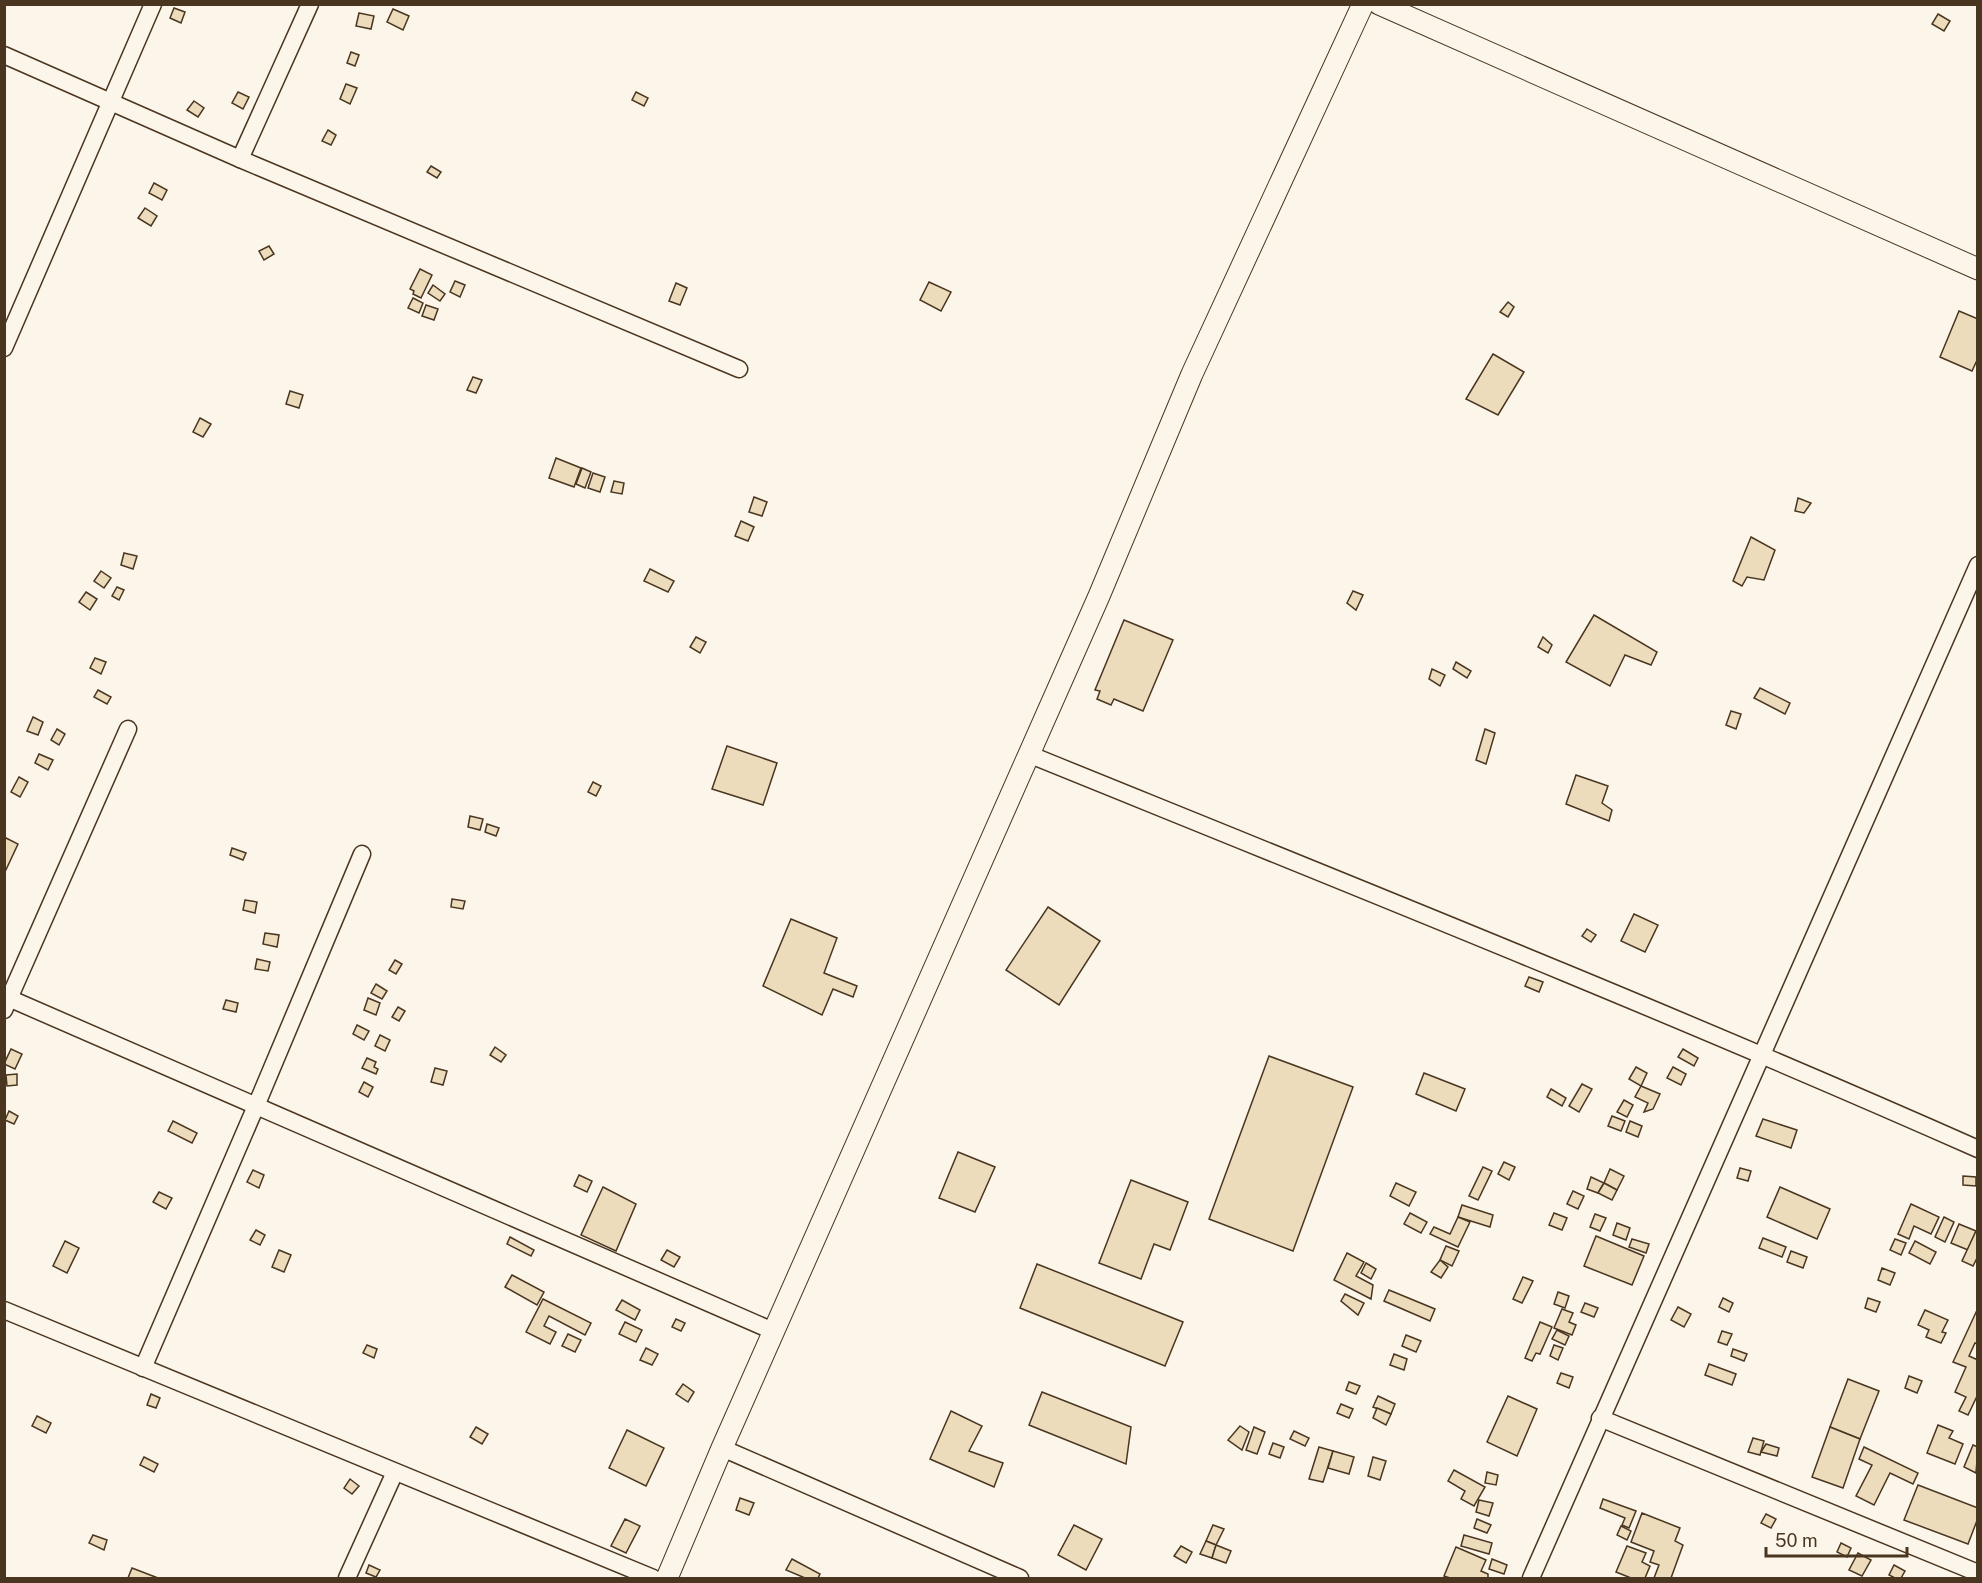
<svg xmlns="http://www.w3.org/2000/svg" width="1982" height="1583" font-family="'Public Sans',sans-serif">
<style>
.building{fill:#ecdcbc;stroke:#4a3520;stroke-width:1.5}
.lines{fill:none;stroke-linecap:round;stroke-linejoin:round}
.minor-casing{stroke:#4a3520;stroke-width:19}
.tertiary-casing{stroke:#4a3520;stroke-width:23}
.minor{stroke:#fbf6e9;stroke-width:16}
.tertiary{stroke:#fbf6e9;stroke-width:21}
</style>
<rect width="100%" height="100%" fill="#fbf6e9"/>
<!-- building -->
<g class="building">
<path d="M 174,8 L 185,12 L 181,23 L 170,18 Z"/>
<path d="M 393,9 L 409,16 L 403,30 L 387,22 Z"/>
<path d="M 359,13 L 374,16 L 371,29 L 356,26 Z"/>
<path d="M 1938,14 L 1950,21 L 1944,31 L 1932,24 Z"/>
<path d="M 351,52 L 359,55 L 355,66 L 347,63 Z"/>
<path d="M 346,84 L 357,88 L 350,104 L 340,99 Z"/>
<path d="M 238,92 L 249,97 L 243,109 L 232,103 Z"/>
<path d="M 636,92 L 648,98 L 644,106 L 632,100 Z"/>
<path d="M 194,101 L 204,108 L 198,117 L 187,110 Z"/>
<path d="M 328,130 L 336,135 L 331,145 L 322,141 Z"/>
<path d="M 431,166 L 441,172 L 437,178 L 427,172 Z"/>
<path d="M 154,183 L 167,190 L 162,200 L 149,193 Z"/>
<path d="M 145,208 L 157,216 L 151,226 L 138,218 Z"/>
<path d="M 269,246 L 274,254 L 264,260 L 259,251 Z"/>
<path d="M 420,269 L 432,275 L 421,298 L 413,294 L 414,291 L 410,289 Z"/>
<path d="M 455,281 L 465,285 L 460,297 L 450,292 Z"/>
<path d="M 929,282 L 951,292 L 941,311 L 920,300 Z"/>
<path d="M 676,283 L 687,288 L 680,305 L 669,301 Z"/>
<path d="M 433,285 L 445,294 L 440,301 L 428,293 Z"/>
<path d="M 413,298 L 423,303 L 419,313 L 408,308 Z"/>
<path d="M 1508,302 L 1514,307 L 1508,317 L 1500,312 Z"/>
<path d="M 426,305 L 438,309 L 434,320 L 422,316 Z"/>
<path d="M 1959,311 L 1978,319 L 1978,358 L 1972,371 L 1940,357 Z"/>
<path d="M 1493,354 L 1524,372 L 1498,415 L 1466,399 Z"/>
<path d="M 473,377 L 482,380 L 476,393 L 467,390 Z"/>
<path d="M 290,391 L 303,395 L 299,408 L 286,404 Z"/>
<path d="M 200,418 L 211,424 L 203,437 L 193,432 Z"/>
<path d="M 556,458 L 581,468 L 574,487 L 549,478 Z"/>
<path d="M 582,468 L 591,472 L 585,488 L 576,484 Z"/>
<path d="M 593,473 L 605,477 L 600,492 L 588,488 Z"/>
<path d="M 614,481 L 624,483 L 622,494 L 611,492 Z"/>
<path d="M 754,497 L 767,502 L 762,516 L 749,512 Z"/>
<path d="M 1798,498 L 1811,503 L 1804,513 L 1795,511 Z"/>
<path d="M 741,521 L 754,527 L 748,541 L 735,536 Z"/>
<path d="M 1751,537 L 1775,550 L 1764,580 L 1747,577 L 1742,586 L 1733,581 Z"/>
<path d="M 124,553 L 137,556 L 133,569 L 121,565 Z"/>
<path d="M 650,569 L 674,581 L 668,592 L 644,581 Z"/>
<path d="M 101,571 L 111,578 L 104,588 L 94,581 Z"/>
<path d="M 117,587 L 124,590 L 119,600 L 112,596 Z"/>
<path d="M 1353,591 L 1363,595 L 1356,610 L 1347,603 Z"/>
<path d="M 86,592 L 97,599 L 90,610 L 79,602 Z"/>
<path d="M 1594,615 L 1657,652 L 1651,665 L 1625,655 L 1610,686 L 1566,662 Z"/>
<path d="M 1124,620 L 1173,640 L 1143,711 L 1114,699 L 1111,705 L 1097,699 L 1100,691 L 1095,690 Z"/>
<path d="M 696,637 L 706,642 L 700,653 L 690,647 Z"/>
<path d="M 1543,637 L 1552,645 L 1548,653 L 1538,647 Z"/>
<path d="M 95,658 L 106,662 L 101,674 L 90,668 Z"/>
<path d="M 1456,662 L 1471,671 L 1467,678 L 1453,669 Z"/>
<path d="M 1432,669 L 1445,675 L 1440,686 L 1429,679 Z"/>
<path d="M 1760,688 L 1790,703 L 1785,714 L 1754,698 Z"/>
<path d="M 98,690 L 111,697 L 107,704 L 94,697 Z"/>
<path d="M 1731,711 L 1741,714 L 1736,729 L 1726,725 Z"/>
<path d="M 33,717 L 43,722 L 38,735 L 27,731 Z"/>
<path d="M 57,729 L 65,734 L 59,745 L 51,740 Z"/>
<path d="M 1485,729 L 1495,733 L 1486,764 L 1476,760 Z"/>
<path d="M 727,746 L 777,763 L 763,805 L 712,789 Z"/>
<path d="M 39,754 L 53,760 L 48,770 L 35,763 Z"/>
<path d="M 1576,775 L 1608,786 L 1602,803 L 1612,810 L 1609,821 L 1566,804 Z"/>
<path d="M 19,777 L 28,782 L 20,797 L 11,792 Z"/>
<path d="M 593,782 L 601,786 L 596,796 L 588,792 Z"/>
<path d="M 470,816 L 483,819 L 480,830 L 468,827 Z"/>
<path d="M 487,824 L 499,828 L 496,836 L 485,832 Z"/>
<path d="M 6,838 L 18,844 L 4,874 L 4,841 Z"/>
<path d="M 232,848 L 246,853 L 243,860 L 230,855 Z"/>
<path d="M 452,899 L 465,901 L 463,909 L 451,907 Z"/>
<path d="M 245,900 L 257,902 L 255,913 L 243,910 Z"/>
<path d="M 1048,907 L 1100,941 L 1059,1005 L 1006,970 Z"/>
<path d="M 1634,914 L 1658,925 L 1645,952 L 1621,941 Z"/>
<path d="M 791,919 L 837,938 L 824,973 L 857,986 L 853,997 L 833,989 L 822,1015 L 763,986 Z"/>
<path d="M 1587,929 L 1596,935 L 1591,942 L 1582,936 Z"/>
<path d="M 265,933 L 279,935 L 277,947 L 263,944 Z"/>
<path d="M 257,959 L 270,962 L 268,971 L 255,969 Z"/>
<path d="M 395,960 L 402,964 L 396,974 L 389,970 Z"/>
<path d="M 1529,977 L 1543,982 L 1539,992 L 1525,986 Z"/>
<path d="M 376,984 L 387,991 L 382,999 L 371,993 Z"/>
<path d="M 368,998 L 380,1003 L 376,1015 L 364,1010 Z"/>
<path d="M 226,1000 L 238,1003 L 236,1012 L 223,1009 Z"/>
<path d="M 398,1007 L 405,1011 L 399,1021 L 392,1017 Z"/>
<path d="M 357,1025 L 369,1031 L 364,1040 L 353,1034 Z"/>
<path d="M 380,1035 L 390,1040 L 385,1051 L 375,1046 Z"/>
<path d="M 495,1047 L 506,1055 L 501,1062 L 490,1055 Z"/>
<path d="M 11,1049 L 22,1054 L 15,1069 L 4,1064 Z"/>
<path d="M 1683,1049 L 1698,1058 L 1694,1066 L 1678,1057 Z"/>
<path d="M 1269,1056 L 1353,1087 L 1293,1251 L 1209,1219 Z"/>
<path d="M 367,1058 L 376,1062 L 374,1067 L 378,1069 L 376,1074 L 362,1068 Z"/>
<path d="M 1636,1067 L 1647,1073 L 1641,1086 L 1629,1079 Z"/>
<path d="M 1673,1067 L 1686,1074 L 1681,1085 L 1667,1078 Z"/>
<path d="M 435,1068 L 447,1071 L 443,1085 L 431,1082 Z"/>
<path d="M 1424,1073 L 1465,1089 L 1456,1111 L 1416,1094 Z"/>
<path d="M 17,1074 L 17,1085 L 7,1086 L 6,1075 Z"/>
<path d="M 364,1082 L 373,1087 L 368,1097 L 359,1092 Z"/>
<path d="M 1582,1084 L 1592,1089 L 1579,1112 L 1569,1106 Z"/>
<path d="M 1641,1086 L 1660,1094 L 1653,1109 L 1644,1112 L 1648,1103 L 1635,1097 Z"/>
<path d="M 1551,1089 L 1566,1098 L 1562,1106 L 1547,1097 Z"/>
<path d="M 1624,1100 L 1633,1105 L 1627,1117 L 1617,1112 Z"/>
<path d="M 9,1111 L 18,1116 L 14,1124 L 5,1120 Z"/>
<path d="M 1612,1116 L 1625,1121 L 1621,1131 L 1608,1126 Z"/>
<path d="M 1763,1119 L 1797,1130 L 1791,1148 L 1756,1136 Z"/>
<path d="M 173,1121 L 197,1133 L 192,1143 L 168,1131 Z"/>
<path d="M 1630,1121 L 1642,1126 L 1638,1137 L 1626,1132 Z"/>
<path d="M 958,1152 L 995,1167 L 975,1212 L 939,1198 Z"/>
<path d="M 1504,1162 L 1515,1167 L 1509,1180 L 1498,1174 Z"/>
<path d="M 1483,1167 L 1492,1171 L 1478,1200 L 1469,1196 Z"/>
<path d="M 1740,1168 L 1751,1171 L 1748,1181 L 1737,1178 Z"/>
<path d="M 1610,1169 L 1624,1176 L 1617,1190 L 1604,1183 Z"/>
<path d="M 253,1170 L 264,1175 L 259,1188 L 247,1182 Z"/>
<path d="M 579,1175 L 592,1181 L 587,1192 L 574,1186 Z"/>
<path d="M 1963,1176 L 1976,1177 L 1976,1186 L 1963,1185 Z"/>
<path d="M 1591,1177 L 1604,1183 L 1598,1193 L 1587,1189 Z"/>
<path d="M 1131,1180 L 1188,1202 L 1170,1250 L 1154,1244 L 1141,1279 L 1099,1263 Z"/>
<path d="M 1396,1183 L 1416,1192 L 1409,1206 L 1390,1196 Z"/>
<path d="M 1604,1183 L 1617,1190 L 1612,1200 L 1598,1193 Z"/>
<path d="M 603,1187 L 636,1204 L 616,1251 L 581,1235 Z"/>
<path d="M 1780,1187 L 1830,1209 L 1817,1239 L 1767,1217 Z"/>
<path d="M 1573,1191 L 1584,1196 L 1578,1209 L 1567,1204 Z"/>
<path d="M 159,1192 L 172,1198 L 166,1209 L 153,1202 Z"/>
<path d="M 1911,1204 L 1939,1217 L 1931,1234 L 1914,1226 L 1909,1239 L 1898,1234 Z"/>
<path d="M 1462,1205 L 1493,1215 L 1490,1227 L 1458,1217 Z"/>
<path d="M 1410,1213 L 1427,1222 L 1421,1233 L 1404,1224 Z"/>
<path d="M 1554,1213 L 1567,1218 L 1562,1230 L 1549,1225 Z"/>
<path d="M 1595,1214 L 1606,1218 L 1600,1231 L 1590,1227 Z"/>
<path d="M 1458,1217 L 1470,1222 L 1458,1247 L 1430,1234 L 1434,1227 L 1450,1234 Z"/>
<path d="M 1944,1217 L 1954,1222 L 1945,1242 L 1935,1237 Z"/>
<path d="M 1617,1223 L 1630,1228 L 1626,1240 L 1613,1235 Z"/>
<path d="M 1959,1224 L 1976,1231 L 1968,1250 L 1951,1243 Z"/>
<path d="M 256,1230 L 265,1235 L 260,1245 L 250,1240 Z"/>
<path d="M 1976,1231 L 1978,1232 L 1978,1256 L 1973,1266 L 1962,1261 Z"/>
<path d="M 1596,1236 L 1644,1256 L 1632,1285 L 1584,1266 Z"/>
<path d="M 510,1237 L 534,1250 L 531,1256 L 507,1244 Z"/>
<path d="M 1763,1238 L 1786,1247 L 1782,1257 L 1759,1248 Z"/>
<path d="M 1632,1239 L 1649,1244 L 1646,1253 L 1629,1247 Z"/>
<path d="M 1895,1239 L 1906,1243 L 1901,1255 L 1890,1250 Z"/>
<path d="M 65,1241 L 79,1248 L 67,1273 L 53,1266 Z"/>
<path d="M 1915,1241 L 1936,1252 L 1930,1264 L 1909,1253 Z"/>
<path d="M 1446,1246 L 1459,1251 L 1452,1266 L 1440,1260 Z"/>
<path d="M 279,1250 L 291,1255 L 284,1272 L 272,1267 Z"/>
<path d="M 667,1250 L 680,1257 L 674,1267 L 661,1260 Z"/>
<path d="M 1791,1251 L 1807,1257 L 1803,1268 L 1787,1262 Z"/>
<path d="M 1347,1253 L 1364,1262 L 1356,1276 L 1373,1285 L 1371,1299 L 1334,1280 Z"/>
<path d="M 1440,1260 L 1448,1267 L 1441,1278 L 1431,1272 Z"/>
<path d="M 1366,1263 L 1376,1269 L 1371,1279 L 1361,1273 Z"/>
<path d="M 1037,1264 L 1183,1322 L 1165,1366 L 1020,1308 Z"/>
<path d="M 1882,1268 L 1895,1273 L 1890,1285 L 1878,1280 Z"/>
<path d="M 512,1275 L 544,1292 L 537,1305 L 505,1287 Z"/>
<path d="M 1523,1277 L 1533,1281 L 1522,1303 L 1513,1299 Z"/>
<path d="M 1389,1290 L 1435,1309 L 1430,1321 L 1384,1301 Z"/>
<path d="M 1558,1292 L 1569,1296 L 1565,1308 L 1554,1304 Z"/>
<path d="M 1345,1294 L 1364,1303 L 1358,1315 L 1341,1301 Z"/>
<path d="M 1723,1298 L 1733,1303 L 1729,1312 L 1719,1307 Z"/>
<path d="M 1868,1298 L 1880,1302 L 1876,1312 L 1865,1308 Z"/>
<path d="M 543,1299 L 591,1323 L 585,1335 L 549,1316 L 544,1326 L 556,1332 L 550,1344 L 526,1332 Z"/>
<path d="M 622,1300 L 640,1310 L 635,1320 L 616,1310 Z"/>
<path d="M 1585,1303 L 1598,1308 L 1594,1317 L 1581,1312 Z"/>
<path d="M 1678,1307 L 1691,1314 L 1684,1327 L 1671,1320 Z"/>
<path d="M 1978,1308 L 1978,1344 L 1975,1343 L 1969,1356 L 1978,1360 L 1978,1394 L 1968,1415 L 1959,1411 L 1966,1397 L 1955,1392 L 1966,1367 L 1953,1362 Z"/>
<path d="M 1562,1309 L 1573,1313 L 1569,1322 L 1576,1325 L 1572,1335 L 1554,1328 Z"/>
<path d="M 1925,1310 L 1948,1320 L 1942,1332 L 1946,1333 L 1941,1343 L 1926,1337 L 1929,1330 L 1918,1325 Z"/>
<path d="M 676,1319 L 685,1323 L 681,1331 L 672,1327 Z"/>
<path d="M 625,1322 L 642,1330 L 636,1342 L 619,1334 Z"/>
<path d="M 1540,1322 L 1552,1327 L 1540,1354 L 1536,1353 L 1532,1361 L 1525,1358 Z"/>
<path d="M 1557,1330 L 1569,1336 L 1565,1345 L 1552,1339 Z"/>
<path d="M 1722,1331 L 1732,1334 L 1727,1345 L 1718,1342 Z"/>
<path d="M 568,1334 L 581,1340 L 575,1352 L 562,1346 Z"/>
<path d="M 1406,1335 L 1421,1341 L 1416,1352 L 1402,1346 Z"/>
<path d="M 367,1345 L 377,1349 L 374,1358 L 363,1353 Z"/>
<path d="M 1554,1345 L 1563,1348 L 1558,1360 L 1550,1356 Z"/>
<path d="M 646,1348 L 658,1354 L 652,1365 L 640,1360 Z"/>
<path d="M 1733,1349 L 1747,1354 L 1744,1361 L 1731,1356 Z"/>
<path d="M 1394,1354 L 1407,1359 L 1404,1370 L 1390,1365 Z"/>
<path d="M 1709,1364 L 1736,1374 L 1732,1385 L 1705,1375 Z"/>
<path d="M 1561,1373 L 1573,1377 L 1569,1388 L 1557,1383 Z"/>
<path d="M 1909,1376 L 1922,1381 L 1917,1393 L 1905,1388 Z"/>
<path d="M 1848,1379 L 1879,1391 L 1860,1439 L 1830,1427 Z"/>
<path d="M 1349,1382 L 1360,1386 L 1356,1394 L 1346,1390 Z"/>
<path d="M 683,1384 L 694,1392 L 688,1402 L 676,1394 Z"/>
<path d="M 1042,1392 L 1131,1427 L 1126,1464 L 1029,1425 Z"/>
<path d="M 151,1394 L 160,1398 L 156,1408 L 147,1405 Z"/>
<path d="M 1378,1396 L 1395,1404 L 1391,1414 L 1373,1407 Z"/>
<path d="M 1508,1396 L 1537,1409 L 1517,1456 L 1487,1442 Z"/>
<path d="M 1341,1404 L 1353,1409 L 1349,1418 L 1337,1413 Z"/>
<path d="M 1377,1408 L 1391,1414 L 1386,1425 L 1373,1418 Z"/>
<path d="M 951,1411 L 982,1426 L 969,1451 L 1003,1463 L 994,1487 L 930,1459 Z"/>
<path d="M 37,1416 L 51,1423 L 46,1433 L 32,1426 Z"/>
<path d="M 1938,1425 L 1953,1431 L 1949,1438 L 1963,1444 L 1955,1464 L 1927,1453 Z"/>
<path d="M 1240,1426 L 1249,1432 L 1242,1450 L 1228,1440 Z"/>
<path d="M 476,1427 L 488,1434 L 482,1444 L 470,1437 Z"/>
<path d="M 1254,1427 L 1265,1432 L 1257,1454 L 1246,1450 Z"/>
<path d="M 1830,1427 L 1860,1439 L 1843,1488 L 1812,1477 Z"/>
<path d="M 627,1430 L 664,1448 L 646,1486 L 609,1468 Z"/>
<path d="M 1294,1431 L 1309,1438 L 1305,1446 L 1290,1439 Z"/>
<path d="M 1753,1438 L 1764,1441 L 1760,1455 L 1748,1452 Z"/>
<path d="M 1273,1443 L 1284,1447 L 1280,1458 L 1269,1454 Z"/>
<path d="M 1766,1444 L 1779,1448 L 1777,1456 L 1761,1452 Z"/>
<path d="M 1973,1445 L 1978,1447 L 1976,1473 L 1964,1467 Z"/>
<path d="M 1319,1447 L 1333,1451 L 1323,1482 L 1309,1479 Z"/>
<path d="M 1864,1447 L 1918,1473 L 1913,1484 L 1890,1473 L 1874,1505 L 1856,1496 L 1872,1465 L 1859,1459 Z"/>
<path d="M 1333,1451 L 1354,1457 L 1349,1474 L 1328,1468 Z"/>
<path d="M 144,1457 L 158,1464 L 154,1472 L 140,1465 Z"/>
<path d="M 1373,1457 L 1386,1461 L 1380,1480 L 1368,1476 Z"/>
<path d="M 1454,1470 L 1485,1487 L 1474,1506 L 1461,1499 L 1465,1491 L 1448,1481 Z"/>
<path d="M 1487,1472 L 1498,1475 L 1496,1485 L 1485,1483 Z"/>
<path d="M 350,1479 L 359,1486 L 352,1494 L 344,1488 Z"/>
<path d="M 1918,1485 L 1978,1508 L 1978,1518 L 1968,1544 L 1904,1520 Z"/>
<path d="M 740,1498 L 754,1503 L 749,1515 L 736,1510 Z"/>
<path d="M 1603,1499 L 1636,1511 L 1629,1528 L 1622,1525 L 1625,1518 L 1600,1508 Z"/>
<path d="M 1479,1500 L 1493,1503 L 1489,1516 L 1476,1512 Z"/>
<path d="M 1642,1513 L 1680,1528 L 1675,1541 L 1683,1545 L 1671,1578 L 1654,1578 L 1659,1565 L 1650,1562 L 1654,1551 L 1631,1542 Z"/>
<path d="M 1766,1514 L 1776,1519 L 1771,1528 L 1761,1523 Z"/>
<path d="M 625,1519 L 640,1526 L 626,1553 L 611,1546 Z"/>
<path d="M 1477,1519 L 1491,1525 L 1487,1533 L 1474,1528 Z"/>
<path d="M 1074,1525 L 1102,1539 L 1086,1570 L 1058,1555 Z"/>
<path d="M 1213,1525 L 1224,1529 L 1216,1545 L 1206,1541 Z"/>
<path d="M 1621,1526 L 1631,1531 L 1627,1540 L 1617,1535 Z"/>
<path d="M 93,1535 L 107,1540 L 104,1550 L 89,1543 Z"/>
<path d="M 1464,1535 L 1492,1543 L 1489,1554 L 1461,1546 Z"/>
<path d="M 1206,1541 L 1216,1545 L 1212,1558 L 1200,1554 Z"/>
<path d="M 1841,1543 L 1851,1548 L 1847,1557 L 1837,1552 Z"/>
<path d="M 1216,1545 L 1231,1551 L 1226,1563 L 1212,1558 Z"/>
<path d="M 1181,1546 L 1192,1552 L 1186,1563 L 1174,1556 Z"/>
<path d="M 1627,1546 L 1646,1553 L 1642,1562 L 1650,1566 L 1645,1578 L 1631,1578 L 1616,1572 Z"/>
<path d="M 1456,1547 L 1486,1560 L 1481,1571 L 1488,1574 L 1488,1578 L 1450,1578 L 1444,1576 Z"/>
<path d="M 1858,1553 L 1871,1560 L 1862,1576 L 1849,1570 Z"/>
<path d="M 792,1559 L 820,1574 L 818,1578 L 805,1578 L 786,1570 Z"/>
<path d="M 1492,1559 L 1507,1565 L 1504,1574 L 1489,1569 Z"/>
<path d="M 369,1565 L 380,1570 L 376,1577 L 366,1573 Z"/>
<path d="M 1894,1565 L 1905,1571 L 1901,1578 L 1895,1578 L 1889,1575 Z"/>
<path d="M 132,1568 L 158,1578 L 128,1578 Z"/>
</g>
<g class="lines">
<!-- minor casing -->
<g class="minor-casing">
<g id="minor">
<path d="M 4,55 L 240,159 L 739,369"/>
<path d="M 240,159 L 310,4"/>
<path d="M 4,348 L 153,4"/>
<path d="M 1028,754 C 1346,883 1664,1010 1978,1149"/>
<path d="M 4,996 L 773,1331"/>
<path d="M 4,1010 L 128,729"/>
<path d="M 4,1310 L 653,1578"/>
<path d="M 143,1368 L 256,1106 L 362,854"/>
<path d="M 1600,1418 L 1978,1573"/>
<path d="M 722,1448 L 1020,1578"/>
<path d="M 347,1578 L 395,1472"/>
<path d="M 1531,1578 L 1978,565"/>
</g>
</g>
<!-- tertiary casing -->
<g class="tertiary-casing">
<g id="tertiary">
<path d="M 1379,4 L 1978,269"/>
<path d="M 667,1578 L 722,1448 L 1099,596 L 1192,374 L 1363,4"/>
</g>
</g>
<!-- minor -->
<use href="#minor" class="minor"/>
<!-- tertiary -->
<use href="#tertiary" class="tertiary"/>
</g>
<!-- border -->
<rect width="1982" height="1583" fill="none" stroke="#4a3520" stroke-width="12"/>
<!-- scale -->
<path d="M1766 1547v9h141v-9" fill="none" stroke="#4a3520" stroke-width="3"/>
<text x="1775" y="1547" font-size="18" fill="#4a3520" stroke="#fbf6e9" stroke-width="4.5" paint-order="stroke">50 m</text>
</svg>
